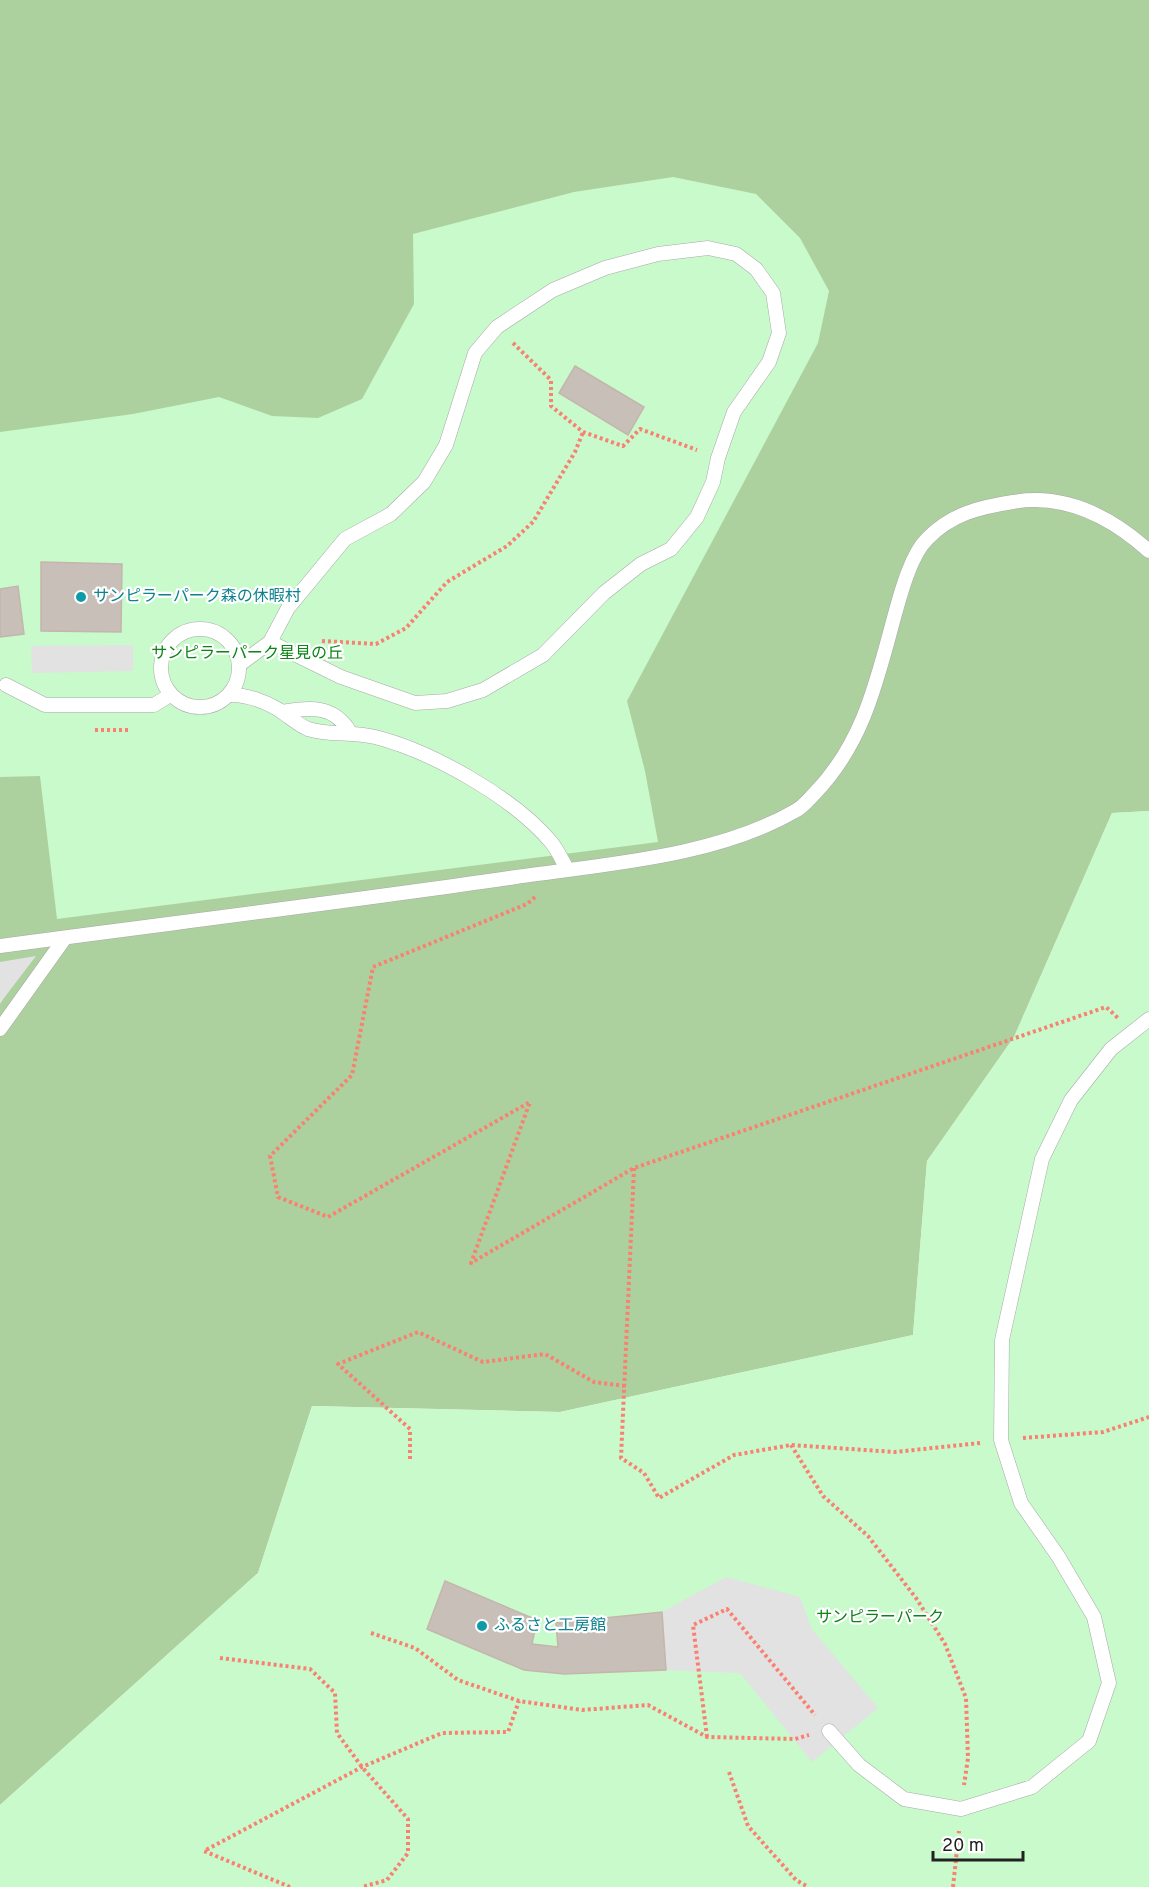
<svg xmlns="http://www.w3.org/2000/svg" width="1149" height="1887" font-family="Overpass,'Noto Sans JP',sans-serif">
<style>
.forest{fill:#add19e}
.park{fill:#c8facc}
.parking{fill:#e2e2e2}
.building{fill:#c7bfb8;stroke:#c4b6ab;stroke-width:1.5}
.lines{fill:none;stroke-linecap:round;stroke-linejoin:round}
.lane-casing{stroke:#a9a9a9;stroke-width:15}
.path{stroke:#fa8072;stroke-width:4;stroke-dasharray:3 3;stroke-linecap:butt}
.lane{stroke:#fff;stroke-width:14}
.culture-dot{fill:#0f9aa8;stroke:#fff;stroke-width:2}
.labels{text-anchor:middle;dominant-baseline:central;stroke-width:4.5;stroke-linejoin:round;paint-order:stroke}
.culture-label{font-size:16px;fill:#0d838f;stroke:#fff;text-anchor:start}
.park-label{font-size:16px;fill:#0c8416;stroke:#fff}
</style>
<rect width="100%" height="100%" fill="#f2efe9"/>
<!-- forest -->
<path class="forest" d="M 0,0 L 1149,0 L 1149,811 L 1112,813 L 1014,1037 L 927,1161 L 913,1335 L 560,1412 L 312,1406 L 258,1573 L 0,1805 Z"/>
<!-- park -->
<g class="park">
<path d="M 673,177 L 756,194 L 800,238 L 829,291 L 818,343 L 627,701 L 645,771 L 658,842 L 57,919 L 40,776 L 0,777 L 0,432 L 133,414 L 219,397 L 272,416 L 318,418 L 362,399 L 414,304 L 413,234 L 574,192 Z"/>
<path d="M 1149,811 L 1149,1887 L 0,1887 L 0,1805 L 258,1573 L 312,1406 L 560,1412 L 913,1335 L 927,1161 L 1014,1037 L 1112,813 Z"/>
</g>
<!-- parking -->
<g class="parking">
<path d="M 133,645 L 133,671 L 32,673 L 31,646 Z"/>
<path d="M 36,956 L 4,998 L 0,1004 L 0,962 Z"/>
<path d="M 726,1577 L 800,1597 L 811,1628 L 878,1708 L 812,1762 L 740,1673 L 666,1670 L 662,1612 Z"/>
</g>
<!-- building -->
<g class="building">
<path d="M 575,366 L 644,407 L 628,435 L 559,393 Z"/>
<path d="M 41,562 L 122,564 L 121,632 L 41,631 Z"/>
<path d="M 18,586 L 24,634 L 0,637 L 0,589 Z"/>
<path d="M 445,1581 L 537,1620 L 532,1644 L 558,1647 L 556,1623 L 662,1612 L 666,1670 L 564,1674 L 524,1670 L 427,1629 Z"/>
</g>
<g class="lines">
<!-- lane casing -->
<g class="lane-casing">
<g id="lane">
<circle cx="200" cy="668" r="39"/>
<path d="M 239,665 L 270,642 L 288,608 L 345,539 L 391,514 L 424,482 L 446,445 L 475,353 L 497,327 L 553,290 L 605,268 L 658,254 L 708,248 L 736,254 L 756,269 L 773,293 L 779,333 L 769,362 L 734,412 L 718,458 L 713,482 L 697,517 L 671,549 L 641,564 L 604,593 L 543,655 L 483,690 L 447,701 L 415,703 L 341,677 L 270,642"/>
<path d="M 6,685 L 45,705 L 154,705 L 170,695"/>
<path d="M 229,695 C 247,694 270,703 285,714 C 292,719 299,725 308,729 C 330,736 352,731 375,737 C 431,751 513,797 551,842 C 557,849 562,860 567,869"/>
<path d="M 282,712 C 310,707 334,705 350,732"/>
<path d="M 0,946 C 172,923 345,902 516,877 C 606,864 715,857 795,811 C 803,807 809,799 815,793 C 864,742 877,680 895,614 C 901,592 911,555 927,539 C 951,514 980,507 1013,502 C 1065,493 1111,517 1149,551"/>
<path d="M 0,1029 L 65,938"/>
<path d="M 829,1731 L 859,1765 L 904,1799 L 961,1809 L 1032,1787 L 1089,1741 L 1109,1683 L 1094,1617 L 1058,1556 L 1021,1503 L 1001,1440 L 1002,1340 L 1042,1159 L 1071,1100 L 1111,1049 L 1149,1019"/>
</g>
</g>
<!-- path -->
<g class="path">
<path d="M 513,343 L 551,380 L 551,406 L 583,432 L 623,446 L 640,429 L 697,450"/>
<path d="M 322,641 L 376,644 L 406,628 L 447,582 L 507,546 L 533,522 L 575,452 L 583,432"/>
<path d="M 95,730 L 128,730"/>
<path d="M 535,897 L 527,904 L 373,967 L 352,1075 L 270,1156 L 278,1197 L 328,1217 L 530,1102 L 471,1263 L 634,1168 L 1106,1007 L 1118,1018"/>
<path d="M 634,1168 L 621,1458 L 644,1473 L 659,1498 L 734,1455 L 791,1445 L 895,1452 L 980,1443"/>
<path d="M 1023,1438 L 1103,1432 L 1149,1417"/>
<path d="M 791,1445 L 823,1496 L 868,1536 L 916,1598 L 945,1644 L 966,1698 L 968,1758 L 964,1785"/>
<path d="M 410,1459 L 410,1429 L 338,1364 L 418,1332 L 483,1362 L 545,1354 L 594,1382 L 625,1386"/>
<path d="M 371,1633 L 415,1648 L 458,1680 L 519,1701 L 582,1710 L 648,1705 L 707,1737 L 795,1739 L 809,1735"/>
<path d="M 220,1658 L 310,1669 L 335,1693 L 337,1733 L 362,1767 L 408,1819 L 408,1853 L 387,1880 L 362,1887"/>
<path d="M 707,1737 L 693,1625 L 727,1609 L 815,1715"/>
<path d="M 729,1772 L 748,1826 L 796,1880 L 808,1887"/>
<path d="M 290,1887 L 204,1851 L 362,1767 L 442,1733 L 508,1732 L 519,1701"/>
<path d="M 953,1887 L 959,1831"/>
</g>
<!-- lane -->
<use href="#lane" class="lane"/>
</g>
<!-- markers -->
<g class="culture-dot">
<circle cx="81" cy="597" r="6"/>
<circle cx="482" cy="1626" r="6"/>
</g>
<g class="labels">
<!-- culture labels -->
<g class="culture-label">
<text x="93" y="597">サンピラーパーク森の休暇村</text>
<text x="494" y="1626">ふるさと工房館</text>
</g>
<!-- park labels -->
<g class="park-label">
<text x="247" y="654">サンピラーパーク星見の丘</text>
<text x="880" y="1618">サンピラーパーク</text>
</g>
</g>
<!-- scale -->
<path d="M933 1851v9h90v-9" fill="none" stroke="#222222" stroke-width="3"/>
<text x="942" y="1851" font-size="18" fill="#222222" stroke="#ffffff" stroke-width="4.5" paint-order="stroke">20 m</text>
</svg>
